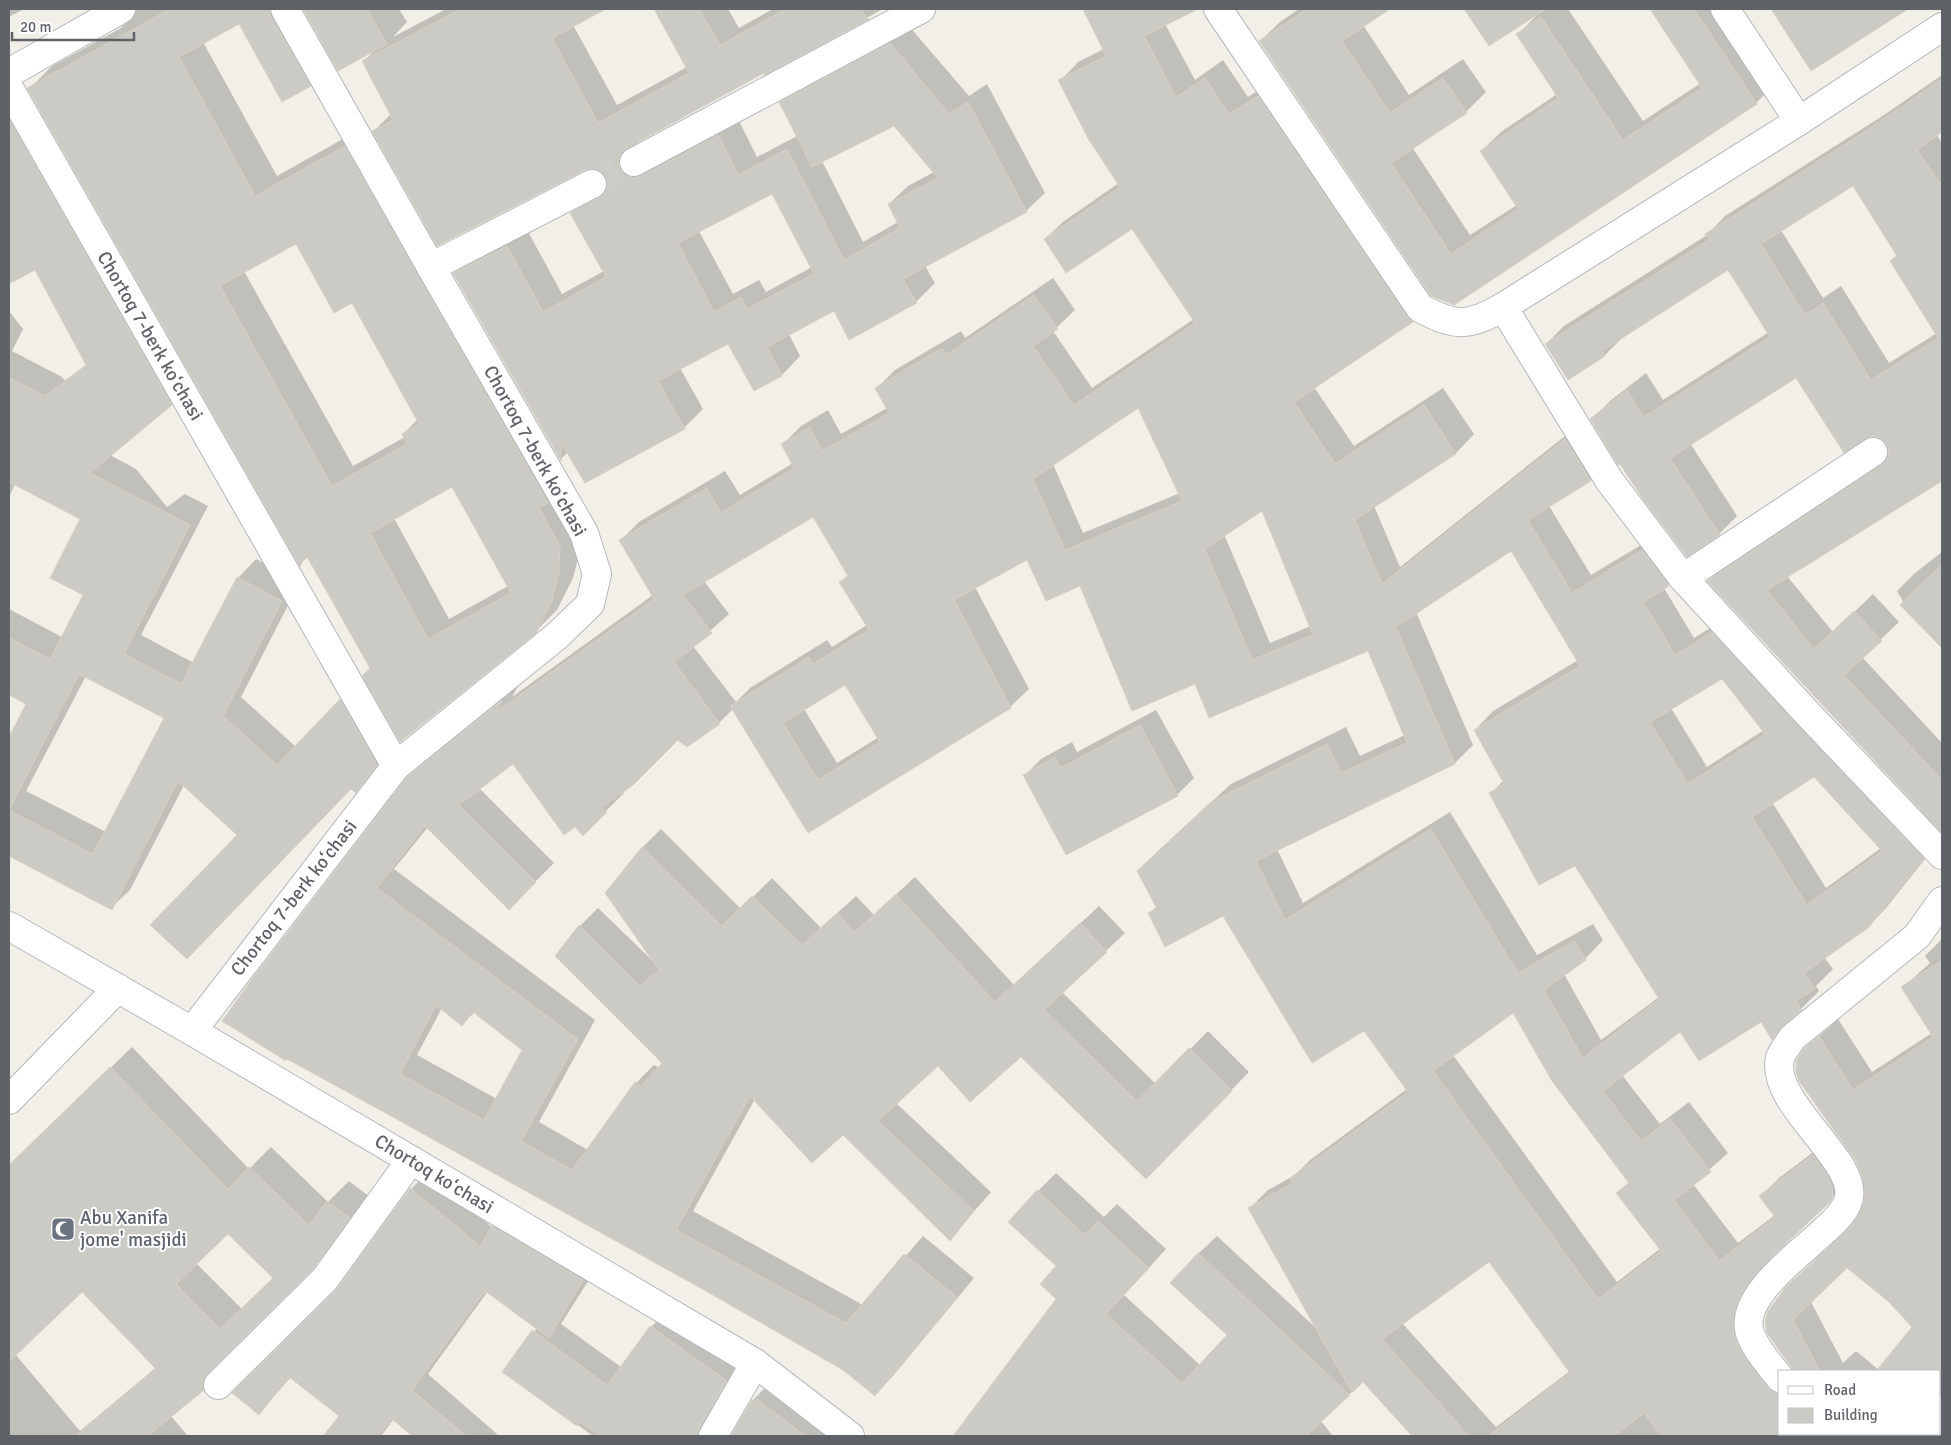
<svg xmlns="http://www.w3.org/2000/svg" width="1951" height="1445" font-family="Signika,sans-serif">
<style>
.shadow{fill:#0003;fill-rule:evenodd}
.building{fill:#cccac5;stroke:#d6d1c6;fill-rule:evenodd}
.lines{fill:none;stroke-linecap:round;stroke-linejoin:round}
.minor-tunnel{stroke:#ccccc8;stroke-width:28;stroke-dasharray:28 14;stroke-linecap:butt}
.minor-casing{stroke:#b5b8bc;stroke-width:30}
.secondary-casing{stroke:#b6babf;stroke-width:30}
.minor{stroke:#fff;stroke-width:28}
.secondary{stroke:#fff;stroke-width:28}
.labels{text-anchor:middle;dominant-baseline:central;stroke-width:4;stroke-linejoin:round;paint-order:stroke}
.street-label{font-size:19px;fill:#5f6368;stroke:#fff}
.worship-label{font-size:19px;fill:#5b616d;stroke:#fff;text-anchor:start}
</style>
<rect width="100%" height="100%" fill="#f1efe8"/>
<!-- shadow -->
<g class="shadow">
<path d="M 9,9 L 24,9 L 9,17 Z"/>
<path d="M 138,9 L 300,9 L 331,64 L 310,85 L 240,22 L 203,42 L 277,176 L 366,126 L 580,551 L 573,578 L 557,610 L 535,632 L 371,668 L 309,556 L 300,564 L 31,87 L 52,66 L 121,28 ZM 296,242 L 352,302 L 418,419 L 403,434 L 405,437 L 353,466 L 244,271 ZM 452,486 L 508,586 L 449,619 L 394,518 Z"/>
<path d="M 304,9 L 399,9 L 407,22 L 393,37 L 446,9 L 603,9 L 573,25 L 617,105 L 687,67 L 656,9 L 728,9 L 739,28 L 773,9 L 883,9 L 637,141 L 638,150 L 737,117 L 757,157 L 797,136 L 781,103 L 799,84 L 909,26 L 969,96 L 987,84 L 1045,193 L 1026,211 L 925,266 L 935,283 L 916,302 L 835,309 L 789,334 L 800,356 L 782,375 L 754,390 L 729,342 L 680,368 L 703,409 L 684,428 L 568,452 L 561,459 L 454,274 L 473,255 L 526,228 L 562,294 L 604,271 L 572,213 L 591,194 L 609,184 L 607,176 L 602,170 L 593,167 L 374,131 L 391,114 L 363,62 L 375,50 L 339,69 ZM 894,124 L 934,172 L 908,186 L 889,204 L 898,222 L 863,242 L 822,161 ZM 773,192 L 812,267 L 766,292 L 759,280 L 733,294 L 699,231 Z"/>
<path d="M 1084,9 L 1182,9 L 1165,24 L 1195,80 L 1223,60 L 1248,97 L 1276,78 L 1430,303 L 1412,321 L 1314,387 L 1354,446 L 1443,388 L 1474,434 L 1456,453 L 1374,506 L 1400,567 L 1584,421 L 1609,462 L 1591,480 L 1549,506 L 1591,575 L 1661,533 L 1687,567 L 1664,588 L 1694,638 L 1731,615 L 1941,839 L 1886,908 L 1868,927 L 1824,957 L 1833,969 L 1816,986 L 1819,991 L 1772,1038 L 1761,1021 L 1680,1030 L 1622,1075 L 1660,1124 L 1689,1102 L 1728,1153 L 1693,1184 L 1738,1243 L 1775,1215 L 1761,1196 L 1779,1178 L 1832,1138 L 1848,1182 L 1777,1250 L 1756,1280 L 1752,1316 L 1780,1371 L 1780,1434 L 1934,1434 L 1938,1436 L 1413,1436 L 1364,1380 L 1321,1421 L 1333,1436 L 1118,1436 L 1098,1420 L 1084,1436 L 954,1436 L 1057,1299 L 1058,1266 L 1038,1191 L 1056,1173 L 1104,1217 L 1117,1204 L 1166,1249 L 1124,1295 L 1200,1365 L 1228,1335 L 1198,1254 L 1217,1236 L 1317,1329 L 1249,1209 L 1268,1190 L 1295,1175 L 1310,1160 L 1407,1089 L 1364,1029 L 1223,915 L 1149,914 L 1157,906 L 1157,852 L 1231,784 L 1346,727 L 1360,756 L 1405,735 L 1369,649 L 1196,683 L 1080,584 L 1028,558 L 975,587 L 1029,689 L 1010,707 L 808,831 L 733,709 L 719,723 L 678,738 L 623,791 L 624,793 L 583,834 L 514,762 L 479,788 L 554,863 L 509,908 L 428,827 L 394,869 L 595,1020 L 539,1122 L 588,1150 L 636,1083 L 654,1065 L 659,1068 L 663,1063 L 580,926 L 598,908 L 658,966 L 606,893 L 643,847 L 661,829 L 741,909 L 772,878 L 821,928 L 856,896 L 874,915 L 915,877 L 1014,985 L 1099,906 L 1125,933 L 1062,992 L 1156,1084 L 1208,1031 L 1249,1072 L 1146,1177 L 1021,1055 L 938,1065 L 896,1103 L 991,1192 L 950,1239 L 843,1133 L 755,1099 L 693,1211 L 863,1305 L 923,1236 L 974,1278 L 893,1376 L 875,1395 L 844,1369 L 714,1294 L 287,1058 L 408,778 L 427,759 L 518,686 L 512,697 L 653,595 L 621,540 L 639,522 L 725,471 L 740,495 L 793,463 L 783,444 L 801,426 L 828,410 L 841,434 L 887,408 L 877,388 L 895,370 L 961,331 L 965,338 L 1053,278 L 1075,310 L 1053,331 L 1092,388 L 1194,319 L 1132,227 L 1045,239 L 1064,221 L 1119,183 L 1060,81 L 1078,62 L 1104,49 ZM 1138,407 L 1180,493 L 1083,533 L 1053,464 ZM 1263,509 L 1311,626 L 1270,643 L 1224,534 ZM 813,516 L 849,574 L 841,582 L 867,625 L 832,647 L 827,640 L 750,688 L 736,702 L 693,646 L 729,614 L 704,581 ZM 1512,549 L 1578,660 L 1493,711 L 1475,730 L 1503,781 L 1491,793 L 1575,865 L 1659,997 L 1601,1040 L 1564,974 L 1585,959 L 1603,940 L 1593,924 L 1537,955 L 1450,812 L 1303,903 L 1277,849 L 1455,763 L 1473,745 L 1416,612 ZM 1722,678 L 1764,730 L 1707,767 L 1671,708 ZM 846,683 L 879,737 L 837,763 L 804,709 ZM 1814,775 L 1881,848 L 1826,888 L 1772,802 ZM 442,1008 L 462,1024 L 475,1012 L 524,1049 L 497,1099 L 417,1055 ZM 1514,1011 L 1630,1181 L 1618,1193 L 1661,1248 L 1617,1282 L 1453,1055 ZM 1490,1260 L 1570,1371 L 1496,1427 L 1402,1323 Z"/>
<path d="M 1299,9 L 1388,9 L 1363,25 L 1409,95 L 1463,59 L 1486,92 L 1466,112 L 1412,147 L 1470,235 L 1517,205 L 1481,151 L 1501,132 L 1557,94 L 1518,34 L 1538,14 L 1489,45 L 1466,9 L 1542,9 L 1538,14 L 1546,9 L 1568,9 L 1643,121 L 1701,83 L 1652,9 L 1725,9 L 1775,84 L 1756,103 L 1453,304 L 1260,41 L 1280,22 Z"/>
<path d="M 1785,9 L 1905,9 L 1812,69 L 1777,16 Z"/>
<path d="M 1942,75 L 1942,131 L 1937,135 L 1942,143 L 1942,479 L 1787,576 L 1833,632 L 1873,594 L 1899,622 L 1862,657 L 1942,743 L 1942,830 L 1819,701 L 1709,581 L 1726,563 L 1889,455 L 1887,442 L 1796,376 L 1690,443 L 1737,516 L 1719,534 L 1592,419 L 1610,401 L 1646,373 L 1663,400 L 1769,332 L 1729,269 L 1623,337 L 1605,355 L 1568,379 L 1546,344 L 1564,326 L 1707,235 L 1725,216 L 1881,117 ZM 1853,184 L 1897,255 L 1891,261 L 1937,333 L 1889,363 L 1841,286 L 1823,298 L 1781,230 Z"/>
<path d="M 9,94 L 190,385 L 171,404 L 35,269 L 9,283 Z"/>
<path d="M 9,311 L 23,329 L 12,351 L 62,377 L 117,445 L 108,454 L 136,469 L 167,507 L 185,494 L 208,506 L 141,635 L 194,663 L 238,578 L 256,559 L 300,582 L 241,697 L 296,747 L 359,682 L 395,745 L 374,772 L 356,791 L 351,787 L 239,835 L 184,785 L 130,890 L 111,908 L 9,855 L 9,740 L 28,703 L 9,694 L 9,609 L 62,637 L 84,594 L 81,518 L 15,484 L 9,497 ZM 86,676 L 166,717 L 106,832 L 26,791 Z"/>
<path d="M 1942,552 L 1942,646 L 1902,605 L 1904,603 L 1897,591 L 1915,573 Z"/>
<path d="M 1156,710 L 1194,778 L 1177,795 L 1025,775 L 1041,759 L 1072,742 L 1077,752 Z"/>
<path d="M 1942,939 L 1942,1394 L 1940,1397 L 1940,1371 L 1795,1371 L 1767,1329 L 1855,1223 L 1865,1201 L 1864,1180 L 1805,1049 L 1838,1019 L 1872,1072 L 1932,1033 L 1902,988 L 1930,963 L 1925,956 ZM 1847,1267 L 1889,1301 L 1914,1327 L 1879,1370 L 1856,1351 L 1843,1363 L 1811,1302 Z"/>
<path d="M 132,1047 L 249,1169 L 271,1147 L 328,1202 L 349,1181 L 370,1197 L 334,1246 L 212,1368 L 217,1374 L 171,1416 L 188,1436 L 9,1436 L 9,1166 ZM 228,1232 L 274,1278 L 242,1309 L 196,1263 ZM 82,1290 L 183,1345 L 80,1431 L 15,1354 Z"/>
<path d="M 427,1173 L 492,1227 L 509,1211 L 599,1264 L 561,1324 L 621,1367 L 651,1327 L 667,1311 L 742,1365 L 706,1436 L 593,1436 L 504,1372 L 537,1328 L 488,1291 L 428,1374 L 497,1434 L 496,1436 L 414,1436 L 394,1419 L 381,1436 L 325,1436 L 340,1416 L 291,1377 L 264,1408 L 337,1290 L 411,1189 Z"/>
<path d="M 767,1386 L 840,1436 L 732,1436 L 753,1400 Z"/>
</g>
<!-- building -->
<g class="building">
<path d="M 170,9 L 269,9 L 271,17 L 311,86 L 282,102 L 239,24 L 179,57 L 255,196 L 345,146 L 548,503 L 539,508 L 560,546 L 559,572 L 552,601 L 536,633 L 400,742 L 362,676 L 370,668 L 306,555 L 300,567 L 27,88 ZM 296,244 L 334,313 L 352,303 L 419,424 L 402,434 L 407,444 L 332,486 L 220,286 ZM 452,487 L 511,593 L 428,639 L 370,533 Z"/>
<path d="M 303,9 L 367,9 L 387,44 L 338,71 Z"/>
<path d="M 461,9 L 606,9 L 552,38 L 598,123 L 689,73 L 654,9 L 699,9 L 720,45 L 786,9 L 860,9 L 869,19 L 765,75 L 764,73 L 627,148 L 621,153 L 618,161 L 620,170 L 626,175 L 633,178 L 641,176 L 718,135 L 738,175 L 787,149 L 844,260 L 900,228 L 888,204 L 938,178 L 894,126 L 812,167 L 779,102 L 890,43 L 949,114 L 968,102 L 1027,212 L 903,279 L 917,303 L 849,340 L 834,311 L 767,347 L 782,376 L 754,391 L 728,344 L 658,381 L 685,429 L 585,483 L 561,443 L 561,461 L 453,273 L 507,246 L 543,312 L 606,277 L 570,213 L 605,193 L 608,185 L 606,176 L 601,171 L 593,168 L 585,170 L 437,246 L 372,131 L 393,120 L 362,61 ZM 772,194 L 814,274 L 747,309 L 741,297 L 714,312 L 678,243 Z"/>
<path d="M 1083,9 L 1198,9 L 1144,36 L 1176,97 L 1205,78 L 1229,114 L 1258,96 L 1407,317 L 1413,322 L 1294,402 L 1335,464 L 1424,405 L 1456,454 L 1355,520 L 1382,584 L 1565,439 L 1591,481 L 1528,520 L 1572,593 L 1642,550 L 1669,586 L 1643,602 L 1675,655 L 1712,632 L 1924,858 L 1868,928 L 1804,973 L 1815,989 L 1796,1001 L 1802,1010 L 1782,1026 L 1772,1040 L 1761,1022 L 1699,1061 L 1680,1032 L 1603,1091 L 1641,1141 L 1670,1119 L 1711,1172 L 1674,1200 L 1719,1261 L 1775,1217 L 1759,1196 L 1813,1155 L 1826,1173 L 1832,1186 L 1833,1196 L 1830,1202 L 1762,1266 L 1740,1297 L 1734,1315 L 1734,1335 L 1742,1353 L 1768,1388 L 1780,1393 L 1780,1436 L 1662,1436 L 1644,1413 L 1614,1436 L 1488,1436 L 1570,1373 L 1489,1262 L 1382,1339 L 1469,1436 L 1412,1436 L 1363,1382 L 1352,1393 L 1248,1208 L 1293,1183 L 1290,1178 L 1408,1092 L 1364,1031 L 1312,1063 L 1223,916 L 1165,947 L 1148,913 L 1157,909 L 1137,871 L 1211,802 L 1327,744 L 1341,773 L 1407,743 L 1368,651 L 1209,718 L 1195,684 L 1132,711 L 1080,586 L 1046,601 L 1027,560 L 954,600 L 1011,708 L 808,833 L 730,706 L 809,657 L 813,664 L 869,630 L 839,582 L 848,576 L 813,517 L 683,595 L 712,633 L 674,662 L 720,724 L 687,747 L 678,740 L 633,785 L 602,807 L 607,812 L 583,836 L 575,827 L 564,835 L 513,764 L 459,805 L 536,882 L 509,910 L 425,826 L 377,888 L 578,1039 L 521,1141 L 572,1170 L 635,1082 L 641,1086 L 662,1063 L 555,956 L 579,925 L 640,986 L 659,970 L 605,893 L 642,847 L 722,926 L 752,896 L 802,945 L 837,913 L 855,932 L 896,894 L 995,1002 L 1080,923 L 1107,952 L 1044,1010 L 1137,1101 L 1189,1048 L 1232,1091 L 1146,1179 L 1021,1057 L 970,1102 L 938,1066 L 878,1121 L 974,1211 L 950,1241 L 843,1135 L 812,1163 L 750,1096 L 676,1230 L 846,1323 L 904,1254 L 957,1297 L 875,1396 L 843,1370 L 713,1295 L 382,1111 L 287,1059 L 286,1061 L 222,1021 L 255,975 L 407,777 L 502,700 L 496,712 L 654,599 L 619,540 L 707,488 L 721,513 L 794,468 L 781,444 L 810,427 L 822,451 L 889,413 L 875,388 L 942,348 L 946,355 L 1034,295 L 1058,329 L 1033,346 L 1074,405 L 1195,323 L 1132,229 L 1066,273 L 1044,239 L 1120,187 L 1089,140 L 1058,80 L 1106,56 ZM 1138,408 L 1182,501 L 1065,550 L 1033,479 ZM 1262,511 L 1313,635 L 1252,660 L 1205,549 ZM 1511,551 L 1580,666 L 1474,730 L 1504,784 L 1489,793 L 1539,885 L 1575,866 L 1659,999 L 1583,1058 L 1544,990 L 1586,960 L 1574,941 L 1518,973 L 1431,829 L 1285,920 L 1256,861 L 1455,764 L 1396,627 ZM 1722,679 L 1765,734 L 1688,784 L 1650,722 ZM 845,685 L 880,742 L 818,780 L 783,723 ZM 1814,777 L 1882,851 L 1807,905 L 1752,817 ZM 436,1005 L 462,1026 L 473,1012 L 522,1050 L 484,1120 L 400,1074 ZM 1513,1013 L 1552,1081 L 1629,1183 L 1616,1193 L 1661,1251 L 1598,1299 L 1433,1071 Z"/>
<path d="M 1307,9 L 1390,9 L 1342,41 L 1390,113 L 1443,78 L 1467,113 L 1391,163 L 1451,254 L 1518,209 L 1480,151 L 1558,98 L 1516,34 L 1541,17 L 1623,140 L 1702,88 L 1650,9 L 1694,9 L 1757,104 L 1454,305 L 1431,296 L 1259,41 Z"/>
<path d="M 1464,9 L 1546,9 L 1489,46 Z"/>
<path d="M 1771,9 L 1908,9 L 1811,71 Z"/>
<path d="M 1942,79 L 1942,132 L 1917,150 L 1942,186 L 1942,481 L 1767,590 L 1814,649 L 1854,611 L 1882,641 L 1844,675 L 1942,780 L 1942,833 L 1707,581 L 1882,465 L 1887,459 L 1889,452 L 1886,443 L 1880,438 L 1872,436 L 1844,453 L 1796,378 L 1670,458 L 1720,535 L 1687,557 L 1643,499 L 1620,464 L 1618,465 L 1590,419 L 1627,390 L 1644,417 L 1770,337 L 1728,270 L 1602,351 L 1605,356 L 1568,380 L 1545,344 L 1709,240 L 1705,234 L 1861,134 ZM 1853,186 L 1897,256 L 1890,261 L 1938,338 L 1871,380 L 1823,303 L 1805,315 L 1761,244 Z"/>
<path d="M 9,119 L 172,405 L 90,473 L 190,525 L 124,654 L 181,684 L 237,577 L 282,601 L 223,716 L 277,765 L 340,699 L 377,765 L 356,793 L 351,789 L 187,959 L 150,925 L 237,835 L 178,781 L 112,910 L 9,856 L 9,810 L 93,854 L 164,718 L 79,674 L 9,810 L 9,737 L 26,704 L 9,695 L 9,638 L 50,659 L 83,595 L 50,578 L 80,519 L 9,482 L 9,378 L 45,396 L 86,365 L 35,270 L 9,284 Z"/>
<path d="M 1942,564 L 1942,648 L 1900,605 Z"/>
<path d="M 1140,725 L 1178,796 L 1066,855 L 1023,775 L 1055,757 L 1061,768 Z"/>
<path d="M 1942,960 L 1942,1371 L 1876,1371 L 1912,1327 L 1888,1301 L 1847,1268 L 1793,1320 L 1820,1371 L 1794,1371 L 1767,1333 L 1765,1321 L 1768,1311 L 1786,1287 L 1851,1226 L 1862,1208 L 1865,1196 L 1862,1175 L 1854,1158 L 1799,1081 L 1796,1072 L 1796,1061 L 1804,1048 L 1819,1036 L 1853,1090 L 1933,1037 L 1901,987 Z"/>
<path d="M 110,1067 L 228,1189 L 249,1167 L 309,1225 L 327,1201 L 350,1218 L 313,1269 L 207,1374 L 203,1381 L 204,1390 L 148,1436 L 76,1436 L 156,1369 L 82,1292 L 9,1362 L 9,1165 ZM 228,1234 L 273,1278 L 220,1329 L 176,1284 Z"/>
<path d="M 410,1188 L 480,1246 L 492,1226 L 583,1280 L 549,1338 L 485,1291 L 412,1390 L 466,1436 L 412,1436 L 392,1419 L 378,1436 L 323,1436 L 339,1416 L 289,1377 L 259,1415 L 232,1393 L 336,1290 Z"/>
<path d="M 1037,1190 L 1085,1235 L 1098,1221 L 1149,1268 L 1106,1314 L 1182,1383 L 1227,1335 L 1170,1283 L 1198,1253 L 1350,1395 L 1306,1436 L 953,1436 L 1056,1299 L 1040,1284 L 1056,1266 L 1008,1222 Z"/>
<path d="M 650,1326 L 727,1381 L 699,1428 L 697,1436 L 600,1436 L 580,1422 L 577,1426 L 502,1372 L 532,1330 L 607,1385 Z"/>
<path d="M 757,1399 L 806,1436 L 731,1436 L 752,1400 L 755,1402 Z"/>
</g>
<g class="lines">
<!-- minor-tunnel -->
<path class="minor-tunnel" d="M 592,184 L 634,162"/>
<!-- minor casing -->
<g class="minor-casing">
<g id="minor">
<path d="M 285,9 L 431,267"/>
<path d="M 1218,9 L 1420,308 C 1456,327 1468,327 1503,307 L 1799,121 L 1942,27"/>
<path d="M 1725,9 L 1799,121"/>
<path d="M 9,73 L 121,9"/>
<path d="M 9,88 L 396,766"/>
<path d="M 634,162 L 921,9"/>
<path d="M 1503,307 L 1609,480 L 1683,578 L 1807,713 L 1942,855"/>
<path d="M 1683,578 L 1873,452"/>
<path d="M 192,1031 L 396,766 L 558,635 L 590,604 L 597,574 L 584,533 L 431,267 L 592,184"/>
<path d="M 9,1100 L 118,988"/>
<path d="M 1780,1378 C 1769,1364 1756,1350 1750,1333 C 1738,1297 1802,1252 1825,1230 C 1834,1222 1847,1210 1849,1197 C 1856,1159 1769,1102 1780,1058 C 1782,1051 1789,1044 1792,1038 L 1917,936 L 1942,901"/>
<path d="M 218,1385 L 325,1279 L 411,1160"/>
<path d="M 1829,1434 L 1831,1436"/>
<path d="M 713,1436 L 755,1363"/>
</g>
</g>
<!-- secondary casing -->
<g class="secondary-casing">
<path id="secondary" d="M 9,926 L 192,1031 L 755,1363 L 850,1436"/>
</g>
<!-- minor -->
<use href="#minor" class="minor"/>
<!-- secondary -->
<use href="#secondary" class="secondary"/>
</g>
<!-- icons -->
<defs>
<g id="mosque-square" transform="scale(1.25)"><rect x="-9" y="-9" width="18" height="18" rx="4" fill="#6b7280" stroke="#fff"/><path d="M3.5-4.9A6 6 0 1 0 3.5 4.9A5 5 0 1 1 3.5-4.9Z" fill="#fff"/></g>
</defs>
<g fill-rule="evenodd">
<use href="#mosque-square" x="63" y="1229"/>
</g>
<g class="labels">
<!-- street labels -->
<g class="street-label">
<text transform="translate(150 336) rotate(60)">Chortoq 7-berk koʻchasi</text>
<text transform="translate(535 451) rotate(61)">Chortoq 7-berk koʻchasi</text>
<text transform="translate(294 898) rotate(-52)">Chortoq 7-berk koʻchasi</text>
<text transform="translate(434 1174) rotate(31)">Chortoq koʻchasi</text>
</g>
<!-- worship labels -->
<g class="worship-label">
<text x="80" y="1218">Abu Xanifa<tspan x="80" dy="22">jome' masjidi</tspan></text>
</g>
</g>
<!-- border -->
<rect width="1951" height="1445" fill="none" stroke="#5f6368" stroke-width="20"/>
<!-- legend -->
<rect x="1778" y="1370" width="162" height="65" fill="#ffffff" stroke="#bfc1c3"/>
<rect x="1788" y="1386" width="25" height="8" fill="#ffffff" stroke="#bfc1c3"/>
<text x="1824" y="1395" font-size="15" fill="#5f6368">Road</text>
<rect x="1788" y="1408" width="25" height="15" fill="#cccac5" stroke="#bfc1c3"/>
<text x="1824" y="1420" font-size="15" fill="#5f6368">Building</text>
<!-- scale -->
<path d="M12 32v8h122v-8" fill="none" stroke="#5f6368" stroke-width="2.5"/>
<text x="20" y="32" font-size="15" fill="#5f6368" stroke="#ffffff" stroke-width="4" paint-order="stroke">20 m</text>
</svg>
